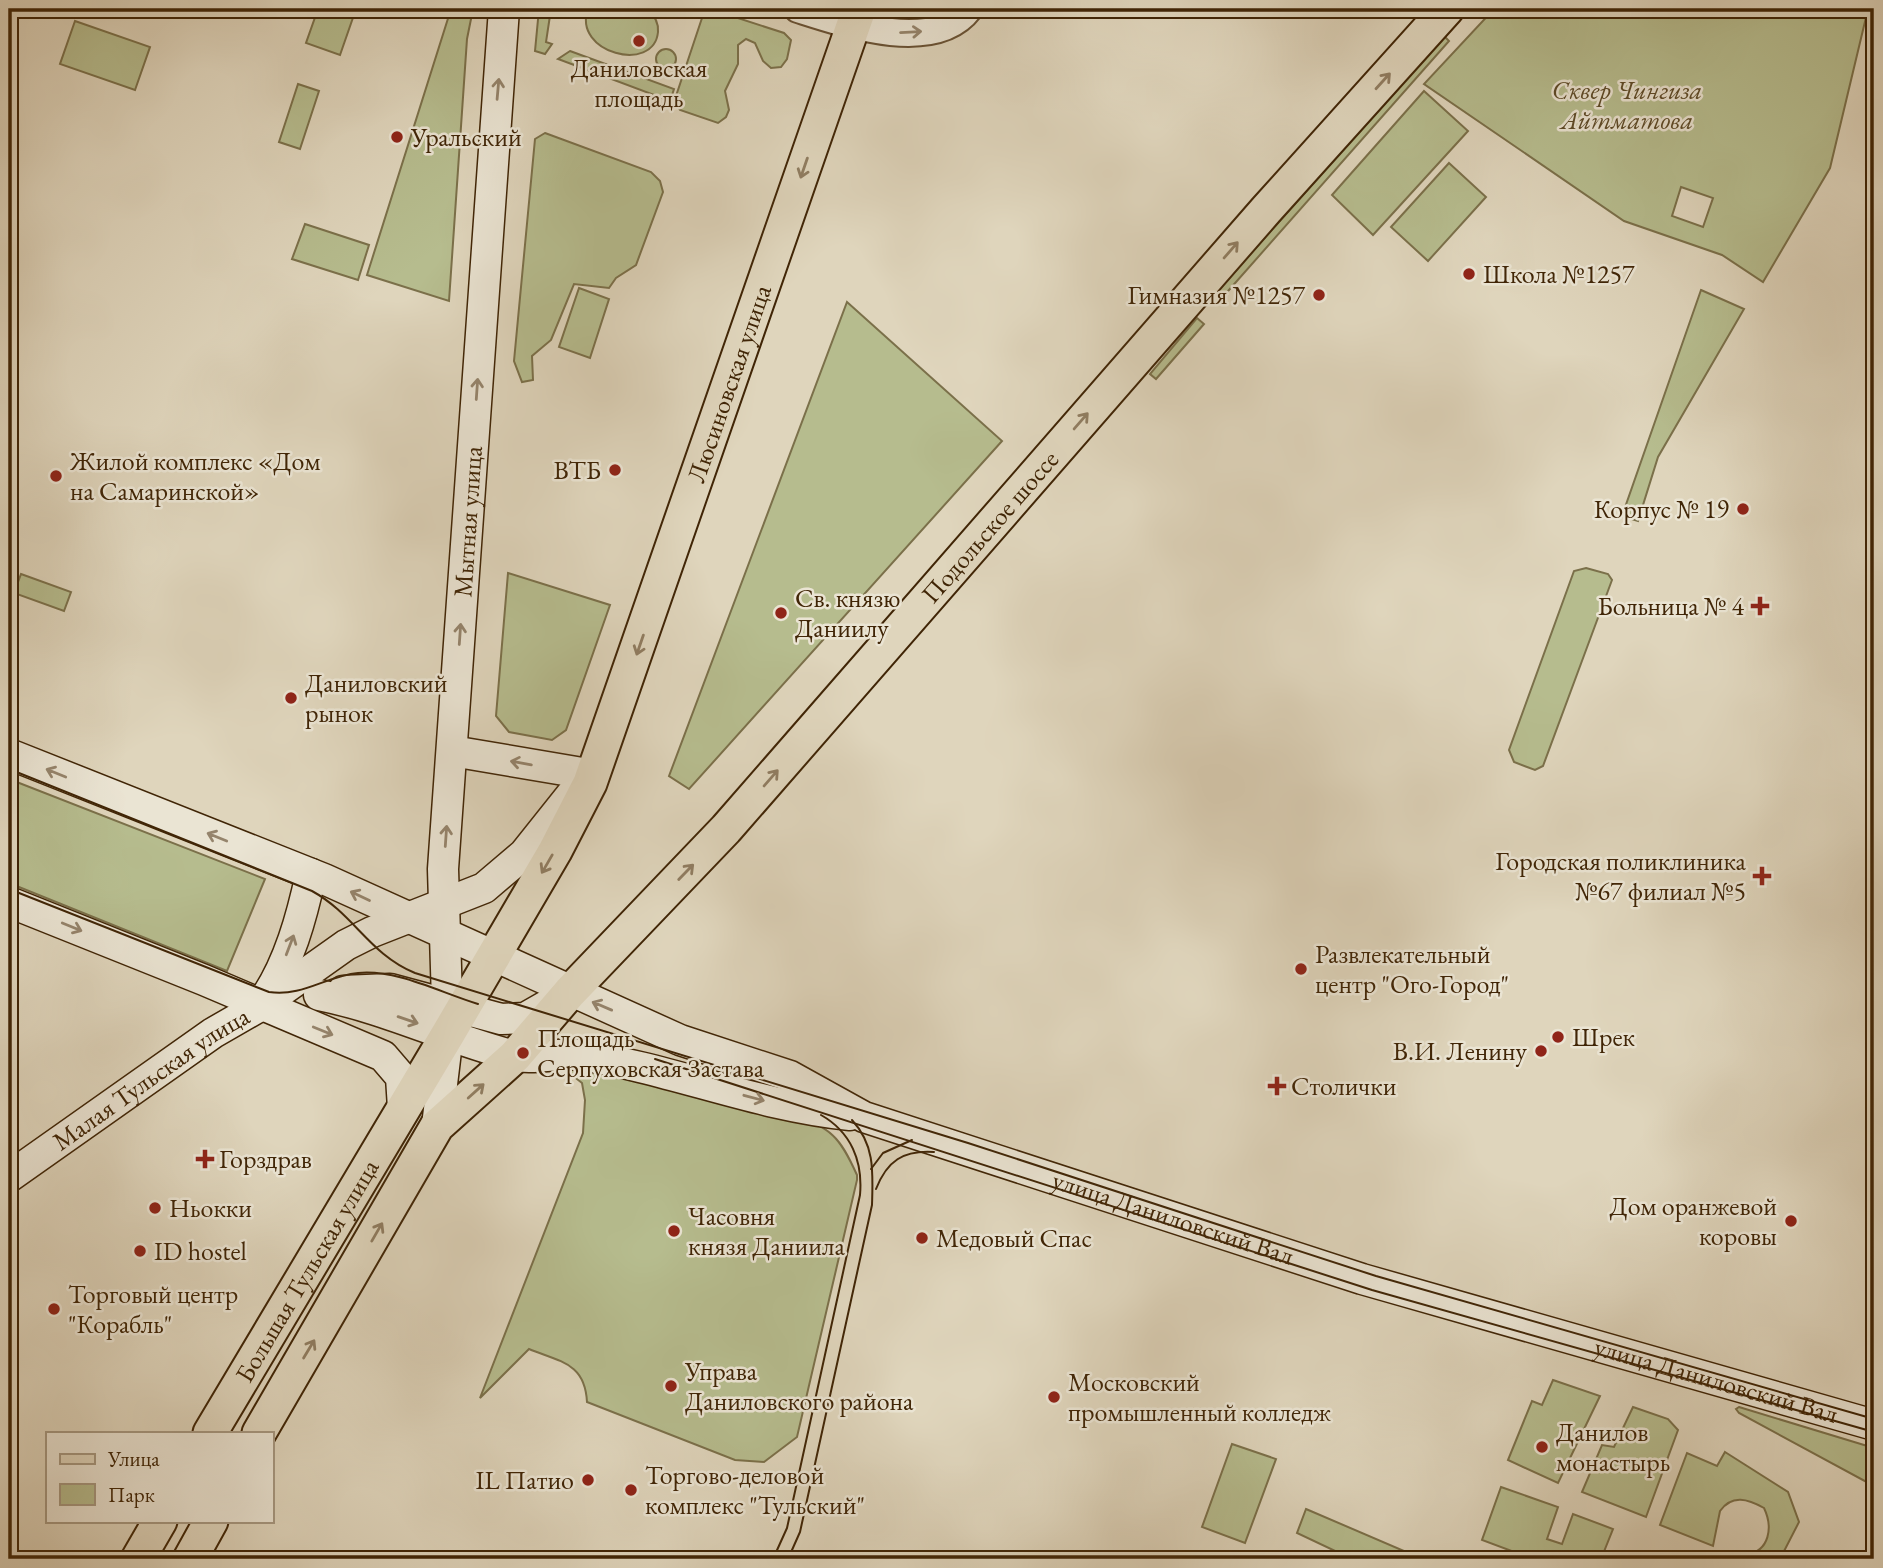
<svg xmlns="http://www.w3.org/2000/svg" width="1883" height="1568" font-family="'EB Garamond',serif">
<style>
.green{fill:#b6bc8e;stroke:#7b704a;stroke-width:2;fill-rule:evenodd}
.lines{fill:none;stroke-linecap:round;stroke-linejoin:round}
.tertiary-casing{stroke:#685134;stroke-width:30}
.secondary-casing{stroke:#402506;stroke-width:33}
.primary-casing{stroke:#402506;stroke-width:37}
.tertiary{stroke:#eae4d3;stroke-width:26}
.secondary{stroke:#eae4d3;stroke-width:30}
.primary{stroke:#dfd5bc;stroke-width:33}
.tram{stroke:#402506;stroke-width:2}
.oneway{stroke:#95846c}
.oneway2{stroke:#907d61}
.poi-dot{fill:#8f2418;stroke:#eae4d3;stroke-width:2.5}
.labels{text-anchor:middle;dominant-baseline:central;stroke-width:5;stroke-linejoin:round;paint-order:stroke}
.poi-label{font-size:26px;fill:#402506;stroke:#eae4d3;text-anchor:start}
.park-label{font-size:26px;font-style:italic;fill:#5e4b28;stroke:#eae4d3}
.street-label{font-size:26px;fill:#402506;stroke:#eae4d3}
</style>
<rect width="100%" height="100%" fill="#dfd5bc"/>
<filter id="stains"><feTurbulence type="fractalNoise" baseFrequency=".00286" numOctaves="4"/><feColorMatrix values="0 0 0 0 .2 0 0 0 0 .09 0 0 0 0 .02 0 0 0 .5 -.17"/></filter>
<radialGradient id="worn" r=".72"><stop offset=".6" stop-color="#630" stop-opacity="0"/><stop offset="1" stop-color="#630" stop-opacity=".3"/></radialGradient>
<!-- green -->
<g class="green">
<path d="M 318,9 L 356,9 L 340,55 L 306,43 Z"/>
<path d="M 451,9 L 473,9 L 467,39 L 449,301 L 367,275 Z"/>
<path d="M 539,9 L 551,9 L 546,42 L 552,44 L 545,54 L 535,51 Z"/>
<path d="M 588,9 L 647,9 C 654,15 659,22 658,32 C 654,74 572,53 588,9 Z"/>
<path d="M 710,9 L 784,33 L 791,40 L 787,59 L 781,67 L 771,68 L 763,61 L 755,43 L 746,39 L 738,45 L 738,64 L 725,91 L 729,110 L 726,117 L 718,123 L 680,110 L 674,102 L 703,15 Z"/>
<path d="M 1494,9 L 1868,9 L 1830,168 L 1763,282 L 1722,255 L 1624,221 L 1424,84 ZM 1681,187 L 1713,198 L 1703,227 L 1672,216 Z"/>
<path d="M 75,21 L 150,47 L 135,90 L 60,64 Z"/>
<path d="M 1444,36 L 1449,41 L 1221,299 L 1215,294 Z"/>
<circle cx="666" cy="59" r="10"/>
<path d="M 570,51 L 674,89 L 670,101 L 558,59 Z"/>
<path d="M 298,84 L 319,91 L 300,149 L 279,142 Z"/>
<path d="M 1424,91 L 1468,131 L 1373,235 L 1332,195 Z"/>
<path d="M 545,133 L 651,172 L 660,181 L 663,192 L 636,265 L 616,278 L 609,288 L 574,284 L 551,340 L 532,356 L 533,380 L 522,382 L 514,361 L 535,139 Z"/>
<path d="M 1449,163 L 1486,197 L 1428,261 L 1391,227 Z"/>
<path d="M 305,224 L 369,245 L 358,280 L 292,259 Z"/>
<path d="M 579,288 L 609,299 L 590,358 L 559,347 Z"/>
<path d="M 1701,290 L 1744,309 L 1658,457 L 1638,521 L 1622,516 Z"/>
<path d="M 847,302 L 1002,441 L 689,789 L 669,776 Z"/>
<path d="M 1197,318 L 1204,324 L 1156,379 L 1150,374 Z"/>
<path d="M 1586,568 L 1608,574 L 1612,580 L 1543,766 L 1535,770 L 1514,762 L 1509,750 L 1574,571 Z"/>
<path d="M 508,573 L 610,605 L 566,730 L 552,740 L 509,732 L 496,716 Z"/>
<path d="M 21,574 L 71,592 L 64,611 L 14,593 Z"/>
<path d="M 9,779 L 265,879 L 227,971 L 9,883 Z"/>
<path d="M 582,1066 L 791,1112 C 832,1131 838,1133 857,1175 L 857,1180 L 797,1437 L 764,1462 L 735,1460 L 587,1402 C 585,1363 561,1362 529,1349 L 480,1398 L 583,1133 L 585,1100 L 582,1083 L 562,1067 Z"/>
<path d="M 1553,1380 L 1600,1396 L 1558,1483 L 1508,1460 L 1532,1401 L 1542,1405 Z"/>
<path d="M 1633,1407 L 1668,1419 L 1678,1430 L 1646,1517 L 1582,1492 L 1602,1445 L 1614,1447 Z"/>
<path d="M 1739,1407 L 1874,1448 L 1874,1486 L 1739,1413 L 1736,1409 Z"/>
<path d="M 1232,1444 L 1276,1459 L 1245,1543 L 1202,1527 Z"/>
<path d="M 1725,1452 L 1788,1492 L 1799,1522 L 1780,1559 L 1745,1559 L 1746,1555 C 1770,1551 1773,1527 1764,1508 C 1748,1499 1732,1494 1720,1511 L 1713,1546 L 1660,1525 L 1687,1453 L 1717,1466 Z"/>
<path d="M 1501,1487 L 1558,1507 L 1547,1539 L 1562,1544 L 1573,1514 L 1613,1529 L 1601,1559 L 1533,1559 L 1482,1540 Z"/>
<path d="M 1306,1509 L 1418,1557 L 1417,1559 L 1352,1559 L 1297,1533 Z"/>
</g>
<g class="lines">
<!-- tertiary casing -->
<g class="tertiary-casing">
<path id="tertiary" d="M 798,9 C 842,23 934,55 969,9"/>
</g>
<!-- secondary casing -->
<g class="secondary-casing">
<g id="secondary">
<path d="M 452,751 L 588,774"/>
<path id="s1" d="M 9,754 L 324,879 L 680,1040 L 790,1076 L 864,1117 L 1362,1279 L 1874,1425"/>
<path d="M 9,902 L 204,980 L 383,1056 L 401,1077 L 403,1108"/>
<path d="M 343,991 L 390,989 L 501,1019 L 525,1018 L 560,998"/>
<path d="M 319,995 C 385,1008 446,1038 511,1055 C 533,1061 558,1052 580,1055 C 672,1069 757,1106 850,1115"/>
<path d="M 264,1000 C 289,964 302,916 311,874"/>
<path id="s2" d="M 437,1126 L 448,1034 L 443,869 L 504,9"/>
<path id="s3" d="M 9,1177 L 213,1033 L 260,1006 L 346,945 L 372,932 L 484,888 L 524,854 L 579,785"/>
</g>
</g>
<!-- primary casing -->
<g class="primary-casing">
<g id="primary">
<path id="s4" d="M 210,1433 L 448,1034 L 555,851 L 590,783 L 859,9"/>
<path id="s5" d="M 259,1433 L 437,1126 L 515,1056 L 570,992 L 726,829 L 1266,210 L 1447,9"/>
<path d="M 138,1559 L 160,1521"/>
<path d="M 190,1559 L 211,1521"/>
</g>
</g>
<!-- tertiary -->
<use href="#tertiary" class="tertiary"/>
<!-- secondary -->
<use href="#secondary" class="secondary"/>
<!-- primary -->
<use href="#primary" class="primary"/>
<!-- tram -->
<g class="tram">
<path d="M 9,769 L 312,891 C 354,914 369,954 415,973 L 968,1143 L 1376,1276 L 1874,1419"/>
<path d="M 9,889 L 269,992 C 303,997 326,976 358,973 C 397,969 441,993 478,1004"/>
<path d="M 655,1059 L 1372,1290 L 1874,1432"/>
<path d="M 871,1169 L 883,1153 L 912,1140"/>
<path d="M 876,1189 C 887,1161 903,1150 934,1152"/>
<path d="M 773,1559 L 787,1528 L 860,1195 C 863,1161 851,1132 821,1115"/>
<path d="M 788,1559 L 800,1532 L 872,1205 C 873,1172 875,1145 852,1120"/>
</g>
</g>
<!-- one-way arrows -->
<defs><path id="oneway-shaft" d="M-6 0H5M1.5-3L5.5 0L1.5 3" fill="none" stroke-width="1.6" stroke-linecap="round" stroke-linejoin="round" transform="scale(1.75)"/></defs>
<g class="oneway">
<use href="#oneway-shaft" transform="translate(911 32) rotate(-3)"/>
<use href="#oneway-shaft" transform="translate(498 89) rotate(-85)"/>
<use href="#oneway-shaft" transform="translate(477 389) rotate(-86)"/>
<use href="#oneway-shaft" transform="translate(460 634) rotate(-86)"/>
<use href="#oneway-shaft" transform="translate(521 763) rotate(-170)"/>
<use href="#oneway-shaft" transform="translate(56 773) rotate(-158)"/>
<use href="#oneway-shaft" transform="translate(446 836) rotate(-86)"/>
<use href="#oneway-shaft" transform="translate(217 837) rotate(-158)"/>
<use href="#oneway-shaft" transform="translate(360 896) rotate(-155)"/>
<use href="#oneway-shaft" transform="translate(72 927) rotate(22)"/>
<use href="#oneway-shaft" transform="translate(290 945) rotate(-69)"/>
<use href="#oneway-shaft" transform="translate(602 1006) rotate(-157)"/>
<use href="#oneway-shaft" transform="translate(408 1020) rotate(19)"/>
<use href="#oneway-shaft" transform="translate(323 1031) rotate(22)"/>
<use href="#oneway-shaft" transform="translate(754 1098) rotate(15)"/>
</g>
<g class="oneway2">
<use href="#oneway-shaft" transform="translate(1383 81) rotate(-48)"/>
<use href="#oneway-shaft" transform="translate(804 168) rotate(109)"/>
<use href="#oneway-shaft" transform="translate(1231 250) rotate(-49)"/>
<use href="#oneway-shaft" transform="translate(1081 421) rotate(-49)"/>
<use href="#oneway-shaft" transform="translate(640 645) rotate(109)"/>
<use href="#oneway-shaft" transform="translate(771 778) rotate(-49)"/>
<use href="#oneway-shaft" transform="translate(547 864) rotate(120)"/>
<use href="#oneway-shaft" transform="translate(686 872) rotate(-46)"/>
<use href="#oneway-shaft" transform="translate(476 1091) rotate(-42)"/>
<use href="#oneway-shaft" transform="translate(377 1232) rotate(-60)"/>
<use href="#oneway-shaft" transform="translate(309 1349) rotate(-59)"/>
</g>
<!-- markers -->
<g class="poi-dot">
<circle cx="639" cy="41" r="7"/>
<circle cx="397" cy="137" r="7"/>
<circle cx="1469" cy="274" r="7"/>
<circle cx="1319" cy="295" r="7"/>
<circle cx="615" cy="470" r="7"/>
<circle cx="56" cy="476" r="7"/>
<circle cx="1743" cy="509" r="7"/>
<path d="M1756.5 595.5h7v7h7v7h-7v7h-7v-7h-7v-7h7z"/>
<circle cx="781" cy="613" r="7"/>
<circle cx="291" cy="698" r="7"/>
<path d="M1758.5 865.5h7v7h7v7h-7v7h-7v-7h-7v-7h7z"/>
<circle cx="1301" cy="969" r="7"/>
<circle cx="1558" cy="1037" r="7"/>
<circle cx="1541" cy="1051" r="7"/>
<circle cx="523" cy="1053" r="7"/>
<path d="M1273.5 1075.5h7v7h7v7h-7v7h-7v-7h-7v-7h7z"/>
<path d="M201.5 1148.5h7v7h7v7h-7v7h-7v-7h-7v-7h7z"/>
<circle cx="155" cy="1208" r="7"/>
<circle cx="1791" cy="1221" r="7"/>
<circle cx="674" cy="1231" r="7"/>
<circle cx="922" cy="1238" r="7"/>
<circle cx="140" cy="1251" r="7"/>
<circle cx="54" cy="1309" r="7"/>
<circle cx="671" cy="1386" r="7"/>
<circle cx="1054" cy="1397" r="7"/>
<circle cx="1542" cy="1447" r="7"/>
<circle cx="588" cy="1480" r="7"/>
<circle cx="631" cy="1490" r="7"/>
</g>
<g class="labels">
<!-- poi labels -->
<g class="poi-label">
<text x="639" y="68" text-anchor="middle">Даниловская<tspan x="639" dy="30">площадь</tspan></text>
<text x="411" y="137">Уральский</text>
<text x="1483" y="274">Школа №1257</text>
<text x="1305" y="295" text-anchor="end">Гимназия №1257</text>
<text x="70" y="461">Жилой комплекс «Дом<tspan x="70" dy="30">на Самаринской»</tspan></text>
<text x="601" y="470" text-anchor="end">ВТБ</text>
<text x="1729" y="509" text-anchor="end">Корпус № 19</text>
<text x="795" y="598">Св. князю<tspan x="795" dy="30">Даниилу</tspan></text>
<text x="1744" y="606" text-anchor="end">Больница № 4</text>
<text x="305" y="683">Даниловский<tspan x="305" dy="30">рынок</tspan></text>
<text x="1746" y="861" text-anchor="end">Городская поликлиника<tspan x="1746" dy="30">№67 филиал №5</tspan></text>
<text x="1315" y="954">Развлекательный<tspan x="1315" dy="30">центр "Ого-Город"</tspan></text>
<text x="1572" y="1037">Шрек</text>
<text x="537" y="1038">Площадь<tspan x="537" dy="30">Серпуховская Застава</tspan></text>
<text x="1527" y="1051" text-anchor="end">В.И. Ленину</text>
<text x="1291" y="1086">Столички</text>
<text x="219" y="1159">Горздрав</text>
<text x="1777" y="1206" text-anchor="end">Дом оранжевой<tspan x="1777" dy="30">коровы</tspan></text>
<text x="169" y="1208">Ньокки</text>
<text x="688" y="1216">Часовня<tspan x="688" dy="30">князя Даниила</tspan></text>
<text x="936" y="1238">Медовый Спас</text>
<text x="154" y="1251">ID hostel</text>
<text x="68" y="1294">Торговый центр<tspan x="68" dy="30">"Корабль"</tspan></text>
<text x="685" y="1371">Управа<tspan x="685" dy="30">Даниловского района</tspan></text>
<text x="1068" y="1382">Московский<tspan x="1068" dy="30">промышленный колледж</tspan></text>
<text x="1556" y="1432">Данилов<tspan x="1556" dy="30">монастырь</tspan></text>
<text x="645" y="1475">Торгово-деловой<tspan x="645" dy="30">комплекс "Тульский"</tspan></text>
<text x="574" y="1480" text-anchor="end">IL Патио</text>
</g>
<!-- park labels -->
<g class="park-label">
<text x="1627" y="90">Сквер Чингиза<tspan x="1627" dy="30">Айтматова</tspan></text>
</g>
<!-- street labels -->
<g class="street-label">
<text stroke="none"><textPath href="#s4" startOffset="1176">Люсиновская улица</textPath></text>
<text stroke="none"><textPath href="#s2" startOffset="606">Мытная улица</textPath></text>
<text stroke="none"><textPath href="#s5" startOffset="1171">Подольское шоссе</textPath></text>
<text stroke="none"><textPath href="#s3" startOffset="173">Малая Тульская улица</textPath></text>
<text stroke="none"><textPath href="#s1" startOffset="1255">улица Даниловский Вал</textPath></text>
<text stroke="none"><textPath href="#s4" startOffset="189">Большая Тульская улица</textPath></text>
<text stroke="none"><textPath href="#s1" startOffset="1822">улица Даниловский Вал</textPath></text>
</g>
</g>
<!-- margin -->
<rect width="1883" height="1568" fill="none" stroke="#dfd5bc" stroke-width="35"/>
<rect x="10" y="10" width="1862" height="1547" fill="none" stroke="#402506" stroke-width="3.5"/>
<rect x="18" y="18" width="1848" height="1533" fill="none" stroke="#402506" stroke-width="2"/>
<!-- legend -->
<rect x="46" y="1432" width="228" height="91" fill="#eae4d3" stroke="#a69881" stroke-width="2"/>
<rect x="60" y="1454" width="35" height="10" fill="#dfd5bc" stroke="#a69881" stroke-width="2"/>
<text x="108" y="1466" font-size="21" fill="#402506">Улица</text>
<rect x="60" y="1484" width="35" height="21" fill="#b6bc8e" stroke="#a69881" stroke-width="2"/>
<text x="108" y="1502" font-size="21" fill="#402506">Парк</text>
<rect width="100%" height="100%" filter="url(#stains)"/>
<rect width="100%" height="100%" fill="url(#worn)"/>
</svg>
